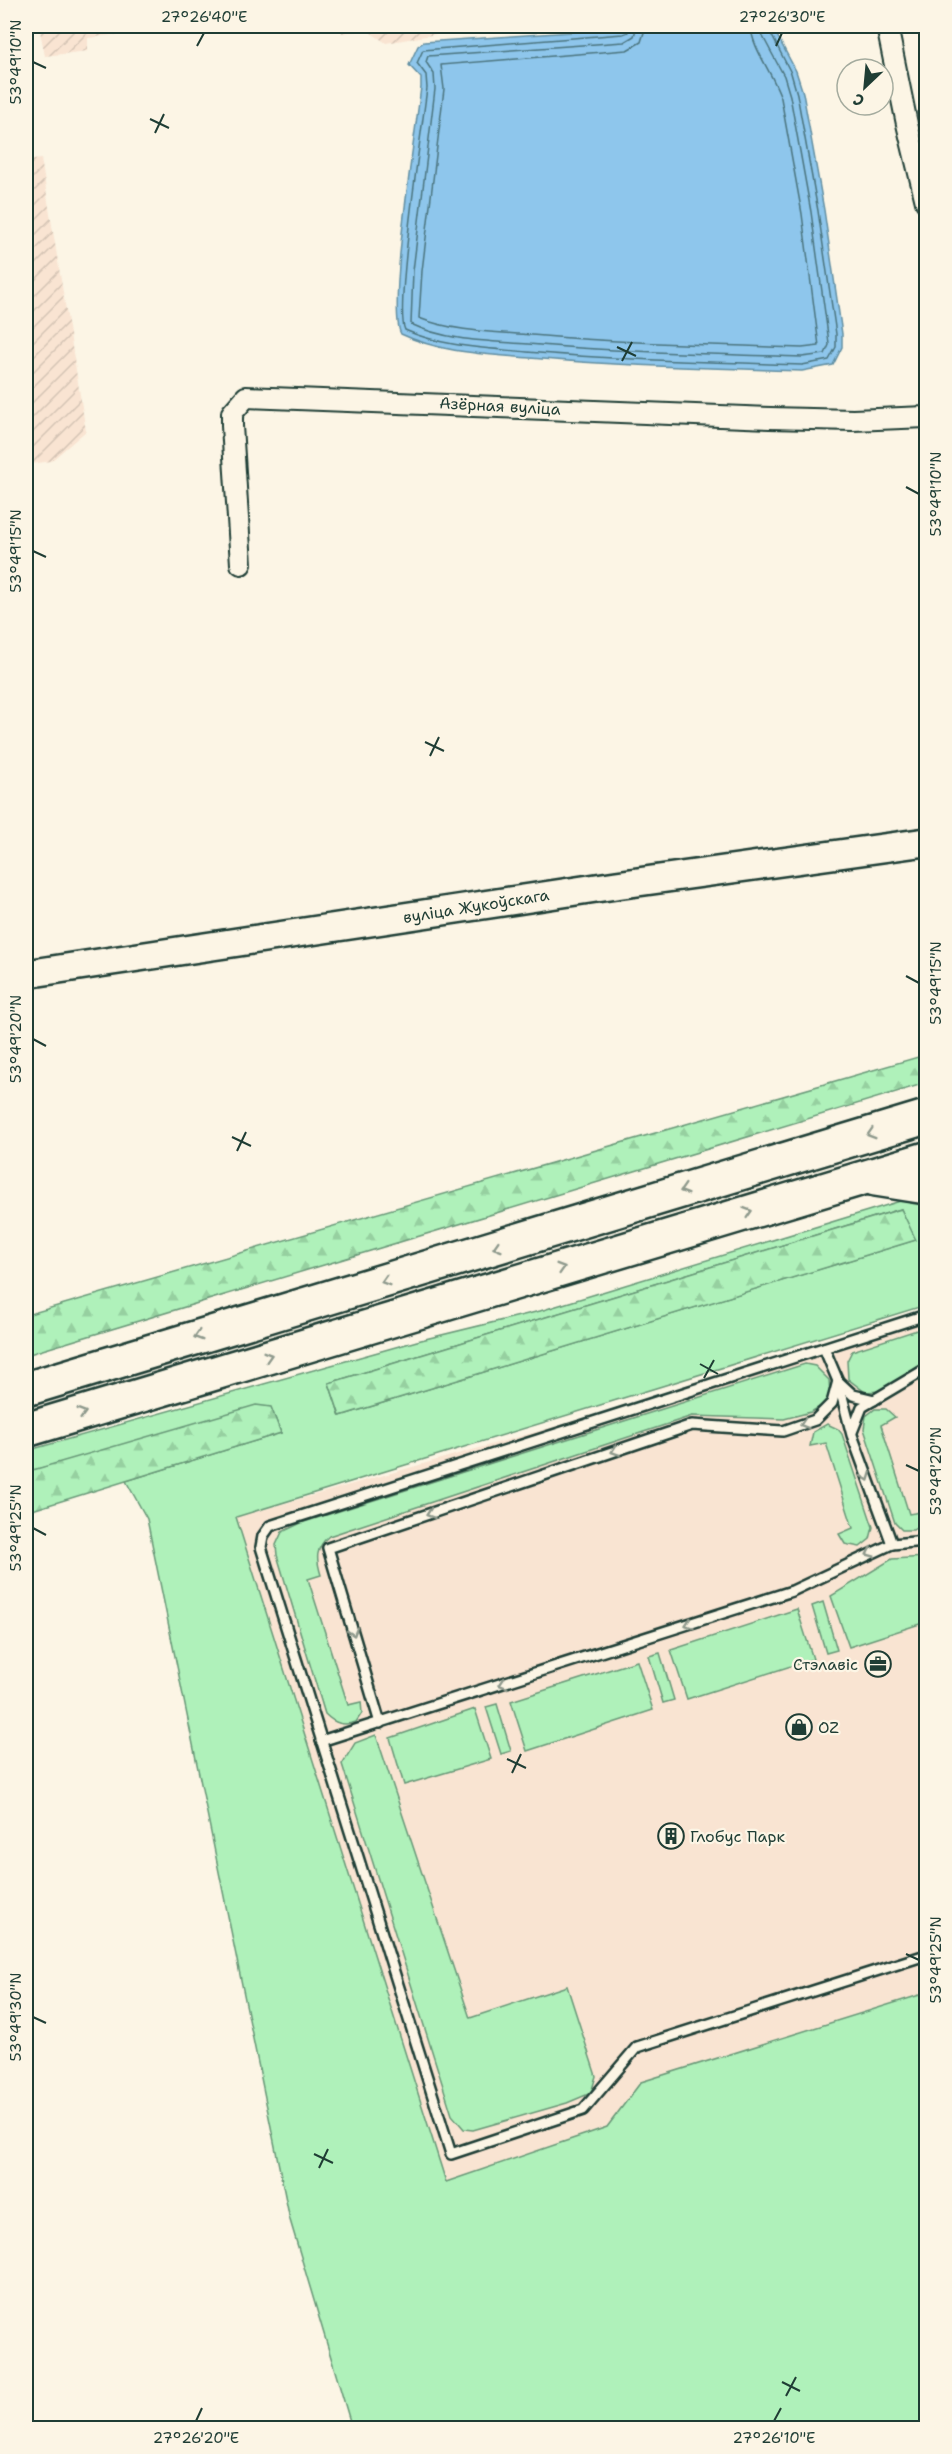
<svg xmlns="http://www.w3.org/2000/svg" width="952" height="2454" font-family="'Shantell Sans',sans-serif">
<style>
.built{fill:#f9e4d2}
.industrial{fill:url(#industrial-furrows)}
.green{fill:#aff1ba;stroke:#679777;stroke-width:1.5;fill-rule:evenodd}
.forest{fill:url(#forest-firs);stroke:#679777;stroke-width:1.5}
.water{fill:#8ec6ec;stroke:#628fa2;stroke-width:1.5}
.lines{fill:none;stroke-linecap:round;stroke-linejoin:round}
.shore{stroke:#4b747e;stroke-width:1.5}
.lane-casing{stroke:#1f3d34;stroke-width:14}
.street-casing{stroke:#1f3d34;stroke-width:24}
.secondary-casing{stroke:#1f3d34;stroke-width:32}
.highway-casing{stroke:#1f3d34;stroke-width:38}
.lane{stroke:#fcf5e5;stroke-width:9}
.street{stroke:#fcf5e5;stroke-width:20}
.secondary{stroke:#fcf5e5;stroke-width:27}
.highway{stroke:#fcf5e5;stroke-width:33}
.oneway{stroke:#8e998c}
.ticks{fill:none;stroke:#1f3d34;stroke-width:2}
.labels{text-anchor:middle;dominant-baseline:central;stroke-width:4.5;stroke-linejoin:round;paint-order:stroke}
.street-label{font-size:16px;fill:#1f3d34;stroke:#fcf5e5}
.poi-label{font-size:16px;fill:#1f3d34;stroke:#fcf5e5;text-anchor:start}
.neatline{fill:none;stroke:#1f3d34;stroke-width:2}
.ticks-label{font-size:15px;text-anchor:middle;fill:#1f3d34}
</style>
<defs>
<pattern id="industrial-furrows" width="10" height="10" patternUnits="userSpaceOnUse" patternTransform="scale(1.5)"><rect width="10" height="10" fill="#f9e4d2"/><path d="M-1 1l2-2M0 10L10 0M9 11l2-2" fill="none" stroke="#d5c4b5"/></pattern>
<pattern id="forest-firs" width="22" height="20" patternUnits="userSpaceOnUse" patternTransform="scale(1.5)"><rect width="22" height="20" fill="#aff1ba"/><path d="M5 1l3.5 6h-7zM16 11l3.5 6h-7z" fill="#96d0a0"/></pattern>
</defs>
<rect width="100%" height="100%" fill="#fcf5e5"/>
<filter id="ink" filterUnits="userSpaceOnUse"><feTurbulence type="fractalNoise" baseFrequency=".0167" numOctaves="2"/><feDisplacementMap in="SourceGraphic" scale="12" xChannelSelector="R" yChannelSelector="G"/><feConvolveMatrix kernelMatrix="1 2 1 2 8 2 1 2 1" color-interpolation-filters="sRGB"/></filter>
<g filter="url(#ink)">
<!-- built -->
<path class="built" d="M 926,1321 L 926,1993 L 641,2082 L 608,2127 L 314,2228 L 236,1517 Z"/>
<!-- industrial -->
<g class="industrial">
<path d="M 39,26 L 184,26 L 88,38 L 88,51 L 45,56 Z"/>
<path d="M 340,26 L 482,26 L 386,43 L 367,30 L 342,33 Z"/>
<path d="M 41,159 L 86,431 L 51,461 L 26,465 L 26,161 Z"/>
</g>
<!-- green -->
<g class="green">
<path d="M 907,1199 L 926,1201 L 926,1305 L 236,1517 L 446,2182 L 607,2127 L 641,2082 L 926,1993 L 926,2428 L 352,2428 L 290,2220 L 147,1519 L 126,1481 L 281,1433 L 271,1408 L 26,1472 L 26,1451 L 417,1341 L 540,1311 ZM 901,1209 L 915,1240 L 340,1416 L 329,1383 Z"/>
<path d="M 926,1327 L 926,1361 L 881,1391 L 865,1392 L 848,1379 L 847,1361 L 852,1351 Z"/>
<path d="M 805,1364 L 815,1366 L 829,1380 L 830,1395 L 821,1406 L 811,1412 L 784,1419 L 692,1416 L 329,1536 C 315,1548 316,1559 321,1575 L 308,1579 L 348,1705 L 361,1702 L 362,1713 L 356,1722 C 343,1726 335,1724 325,1714 L 277,1555 L 276,1545 L 282,1532 L 301,1523 Z"/>
<path d="M 875,1409 L 886,1409 L 895,1417 L 881,1425 L 909,1514 L 926,1511 L 923,1523 L 913,1530 L 902,1530 L 895,1523 L 864,1429 L 866,1416 Z"/>
<path d="M 827,1424 L 838,1429 L 842,1434 L 873,1527 L 870,1539 L 860,1547 L 845,1544 L 839,1534 L 853,1528 L 826,1443 L 810,1446 L 813,1432 Z"/>
<path d="M 926,1557 L 926,1622 L 849,1647 L 831,1596 L 892,1559 Z"/>
<path d="M 823,1602 L 837,1650 L 826,1653 L 812,1606 Z"/>
<path d="M 797,1609 L 813,1659 L 687,1699 L 671,1650 Z"/>
<path d="M 660,1653 L 674,1700 L 663,1703 L 649,1656 Z"/>
<path d="M 637,1661 L 653,1710 L 527,1751 L 511,1701 Z"/>
<path d="M 497,1704 L 511,1751 L 501,1754 L 486,1707 Z"/>
<path d="M 475,1709 L 491,1759 L 404,1785 L 390,1738 Z"/>
<path d="M 376,1735 L 470,2018 L 567,1986 L 596,2076 L 591,2093 L 567,2103 L 473,2130 L 464,2129 L 452,2115 L 342,1764 L 355,1743 Z"/>
</g>
<!-- forest -->
<g class="forest">
<path d="M 918,1057 L 926,1068 L 926,1083 L 26,1355 L 26,1315 Z"/>
<path d="M 901,1209 L 916,1240 L 340,1416 L 329,1383 Z"/>
<path d="M 256,1405 L 271,1407 L 281,1433 L 26,1512 L 26,1472 Z"/>
</g>
<!-- water -->
<path class="water" d="M 661,26 L 772,26 L 796,71 L 803,93 L 824,210 L 842,334 L 842,347 L 833,365 L 802,371 C 711,368 620,366 530,358 C 486,354 441,353 401,334 C 387,308 416,129 421,87 L 421,78 L 409,65 L 418,46 L 424,42 Z"/>
<g class="lines">
<!-- shore -->
<g class="shore">
<path d="M 629,26 L 628,32 L 623,34 L 423,50 L 417,63 L 426,75 L 427,88 C 423,122 394,312 405,330 C 442,347 487,348 527,352 C 618,360 710,362 802,365 L 829,360 L 836,347 L 836,334 L 818,211 L 797,94 L 791,73 L 767,26"/>
<path d="M 637,26 L 634,36 L 624,42 L 428,56 L 426,62 L 434,74 L 435,89 L 413,271 L 411,324 C 446,341 490,341 528,344 C 619,352 710,354 802,357 L 825,354 L 829,345 L 828,335 L 811,212 L 790,96 L 784,76 L 761,33 L 760,26"/>
<path d="M 646,26 L 641,42 L 627,50 L 441,65 L 444,89 L 422,271 L 419,318 C 454,332 495,332 532,335 C 622,343 712,345 802,348 L 819,346 L 802,214 L 781,98 C 774,75 751,47 751,26"/>
</g>
<!-- lane casing -->
<g class="lane-casing">
<g id="lane">
<path d="M 926,1315 L 270,1526 L 263,1536 L 261,1547 L 451,2154 L 583,2110 L 637,2047 L 926,1955"/>
<path d="M 824,1348 L 838,1381 L 852,1435 L 892,1544"/>
<path d="M 840,1383 L 853,1395 L 874,1400"/>
<path d="M 852,1432 L 862,1407 L 926,1369"/>
<path d="M 380,1723 L 328,1548 L 692,1425 L 783,1431 L 815,1420 L 832,1403 L 838,1381"/>
<path d="M 321,1741 L 792,1591 L 892,1544 L 926,1541"/>
</g>
</g>
<!-- street casing -->
<g class="street-casing">
<g id="street">
<path d="M 887,26 L 907,124 L 926,202"/>
<path d="M 241,564 L 232,426 L 232,413 L 246,397 L 770,418 L 853,420 L 926,417"/>
</g>
</g>
<!-- secondary casing -->
<g class="secondary-casing">
<path id="secondary" d="M 26,974 L 616,885 L 926,842"/>
</g>
<!-- highway casing -->
<g class="highway-casing">
<g id="highway">
<path d="M 875,1179 L 926,1187"/>
<path d="M 26,1389 L 926,1117"/>
<path d="M 26,1430 L 926,1159"/>
</g>
</g>
<!-- lane -->
<use href="#lane" class="lane"/>
<!-- street -->
<use href="#street" class="street"/>
<!-- secondary -->
<use href="#secondary" class="secondary"/>
<!-- highway -->
<use href="#highway" class="highway"/>
</g>
<!-- one-way arrows -->
<defs><path id="oneway-chevron" d="M-2-3.5L2.5 0L-2 3.5" fill="none" stroke-width="1.6" stroke-linecap="round" stroke-linejoin="round" transform="scale(1.5)"/></defs>
<g class="oneway">
<use href="#oneway-chevron" transform="translate(871 1134) rotate(163)"/>
<use href="#oneway-chevron" transform="translate(684 1190) rotate(163)"/>
<use href="#oneway-chevron" transform="translate(748 1212) rotate(-17)"/>
<use href="#oneway-chevron" transform="translate(497 1247) rotate(163)"/>
<use href="#oneway-chevron" transform="translate(561 1268) rotate(-17)"/>
<use href="#oneway-chevron" transform="translate(385 1281) rotate(163)"/>
<use href="#oneway-chevron" transform="translate(198 1336) rotate(163)"/>
<use href="#oneway-chevron" transform="translate(268 1356) rotate(-17)"/>
<use href="#oneway-chevron" transform="translate(82 1413) rotate(-16)"/>
<use href="#oneway-chevron" transform="translate(804 1424) rotate(162)"/>
<use href="#oneway-chevron" transform="translate(615 1451) rotate(161)"/>
<use href="#oneway-chevron" transform="translate(867 1477) rotate(70)"/>
<use href="#oneway-chevron" transform="translate(430 1514) rotate(161)"/>
<use href="#oneway-chevron" transform="translate(870 1553) rotate(157)"/>
<use href="#oneway-chevron" transform="translate(689 1624) rotate(162)"/>
<use href="#oneway-chevron" transform="translate(353 1632) rotate(73)"/>
<use href="#oneway-chevron" transform="translate(503 1684) rotate(162)"/>
</g>
</g>
<!-- ticks -->
<path class="ticks" d="M 197,46 L 204,33M 776,46 L 782,33M 33,62 L 46,68M 150,119 L 169,128M 155,133 L 164,114M 617,347 L 636,356M 622,361 L 632,342M 906,487 L 919,494M 33,551 L 46,557M 425,742 L 444,751M 430,756 L 439,737M 906,976 L 919,983M 33,1039 L 46,1046M 232,1137 L 251,1146M 237,1151 L 246,1132M 700,1364 L 718,1374M 704,1378 L 714,1360M 906,1465 L 919,1471M 33,1528 L 46,1535M 507,1759 L 526,1768M 512,1773 L 521,1754M 906,1954 L 919,1960M 33,2017 L 46,2023M 314,2154 L 333,2163M 319,2168 L 328,2149M 782,2382 L 800,2391M 786,2396 L 796,2377M 196,2421 L 202,2408M 774,2421 L 781,2408"/>
<!-- icons -->
<defs>
<g id="office-ring" transform="scale(1.35)"><circle r="9.5" fill="#fcf5e5" stroke="#1f3d34" stroke-width="1.5"/><path d="M-6-3h4V-5.5h4V-3h4V5H-6ZM-1-4.5V-3h2v-1.5ZM-6 0V1H6V0Z" fill="#1f3d34"/></g>
<g id="shop-ring" transform="scale(1.35)"><circle r="9.5" fill="#fcf5e5" stroke="#1f3d34" stroke-width="1.5"/><path d="M-5-2.5h2.3a2.7 3.5 0 0 1 5.4 0H5L5.5 6h-11ZM-1.5-2.5h3a1.5 2.3 0 0 0-3 0Z" fill="#1f3d34"/></g>
<g id="building-ring" transform="scale(1.35)"><circle r="9.5" fill="#fcf5e5" stroke="#1f3d34" stroke-width="1.5"/><path d="M-4-6H4V6H1V3H-1V6H-4ZM-2.5-4.3h1.7v1.8h-1.7ZM.8-4.3h1.7v1.8H.8ZM-2.5-1h1.7V.8h-1.7ZM.8-1h1.7V.8H.8Z" fill="#1f3d34"/></g>
</defs>
<g fill-rule="evenodd">
<use href="#office-ring" x="878" y="1664"/>
<use href="#shop-ring" x="799" y="1727"/>
<use href="#building-ring" x="671" y="1836"/>
</g>
<g class="labels">
<!-- street labels -->
<g class="street-label">
<text transform="translate(500 406) rotate(3)">Азёрная вуліца</text>
<text transform="translate(476 906) rotate(-9)">вуліца Жукоўскага</text>
</g>
<!-- poi labels -->
<g class="poi-label">
<text x="858" y="1664" text-anchor="end">Стэлавіс</text>
<text x="818" y="1727">OZ</text>
<text x="690" y="1836">Глобус Парк</text>
</g>
</g>
<!-- margin -->
<rect width="952" height="2454" fill="none" stroke="#fcf5e5" stroke-width="66"/>
<!-- north arrow -->
<g transform="translate(865 87) rotate(206)"><circle r="28" fill="#fcf5e5" stroke="#a4ab9e" stroke-width="1.5"/>
<path d="M0-4.5L10 22L0 15L-10 22Z" fill="#1f3d34"/>
<text y="-9" font-size="16" font-weight="bold" text-anchor="middle" fill="#1f3d34">С</text>
</g>
<rect x="33" y="33" width="886" height="2388" class="neatline"/>
<g class="ticks-label">
<text x="204" y="22">27°26'40"E</text>
<text x="782" y="22">27°26'30"E</text>
<text transform="translate(16 62) rotate(-90)" y="5">53°49'10"N</text>
<text transform="translate(936 494) rotate(-90)" y="5">53°49'10"N</text>
<text transform="translate(16 551) rotate(-90)" y="5">53°49'15"N</text>
<text transform="translate(936 983) rotate(-90)" y="5">53°49'15"N</text>
<text transform="translate(16 1039) rotate(-90)" y="5">53°49'20"N</text>
<text transform="translate(936 1471) rotate(-90)" y="5">53°49'20"N</text>
<text transform="translate(16 1528) rotate(-90)" y="5">53°49'25"N</text>
<text transform="translate(936 1960) rotate(-90)" y="5">53°49'25"N</text>
<text transform="translate(16 2017) rotate(-90)" y="5">53°49'30"N</text>
<text x="196" y="2443">27°26'20"E</text>
<text x="774" y="2443">27°26'10"E</text>
</g>
</svg>
